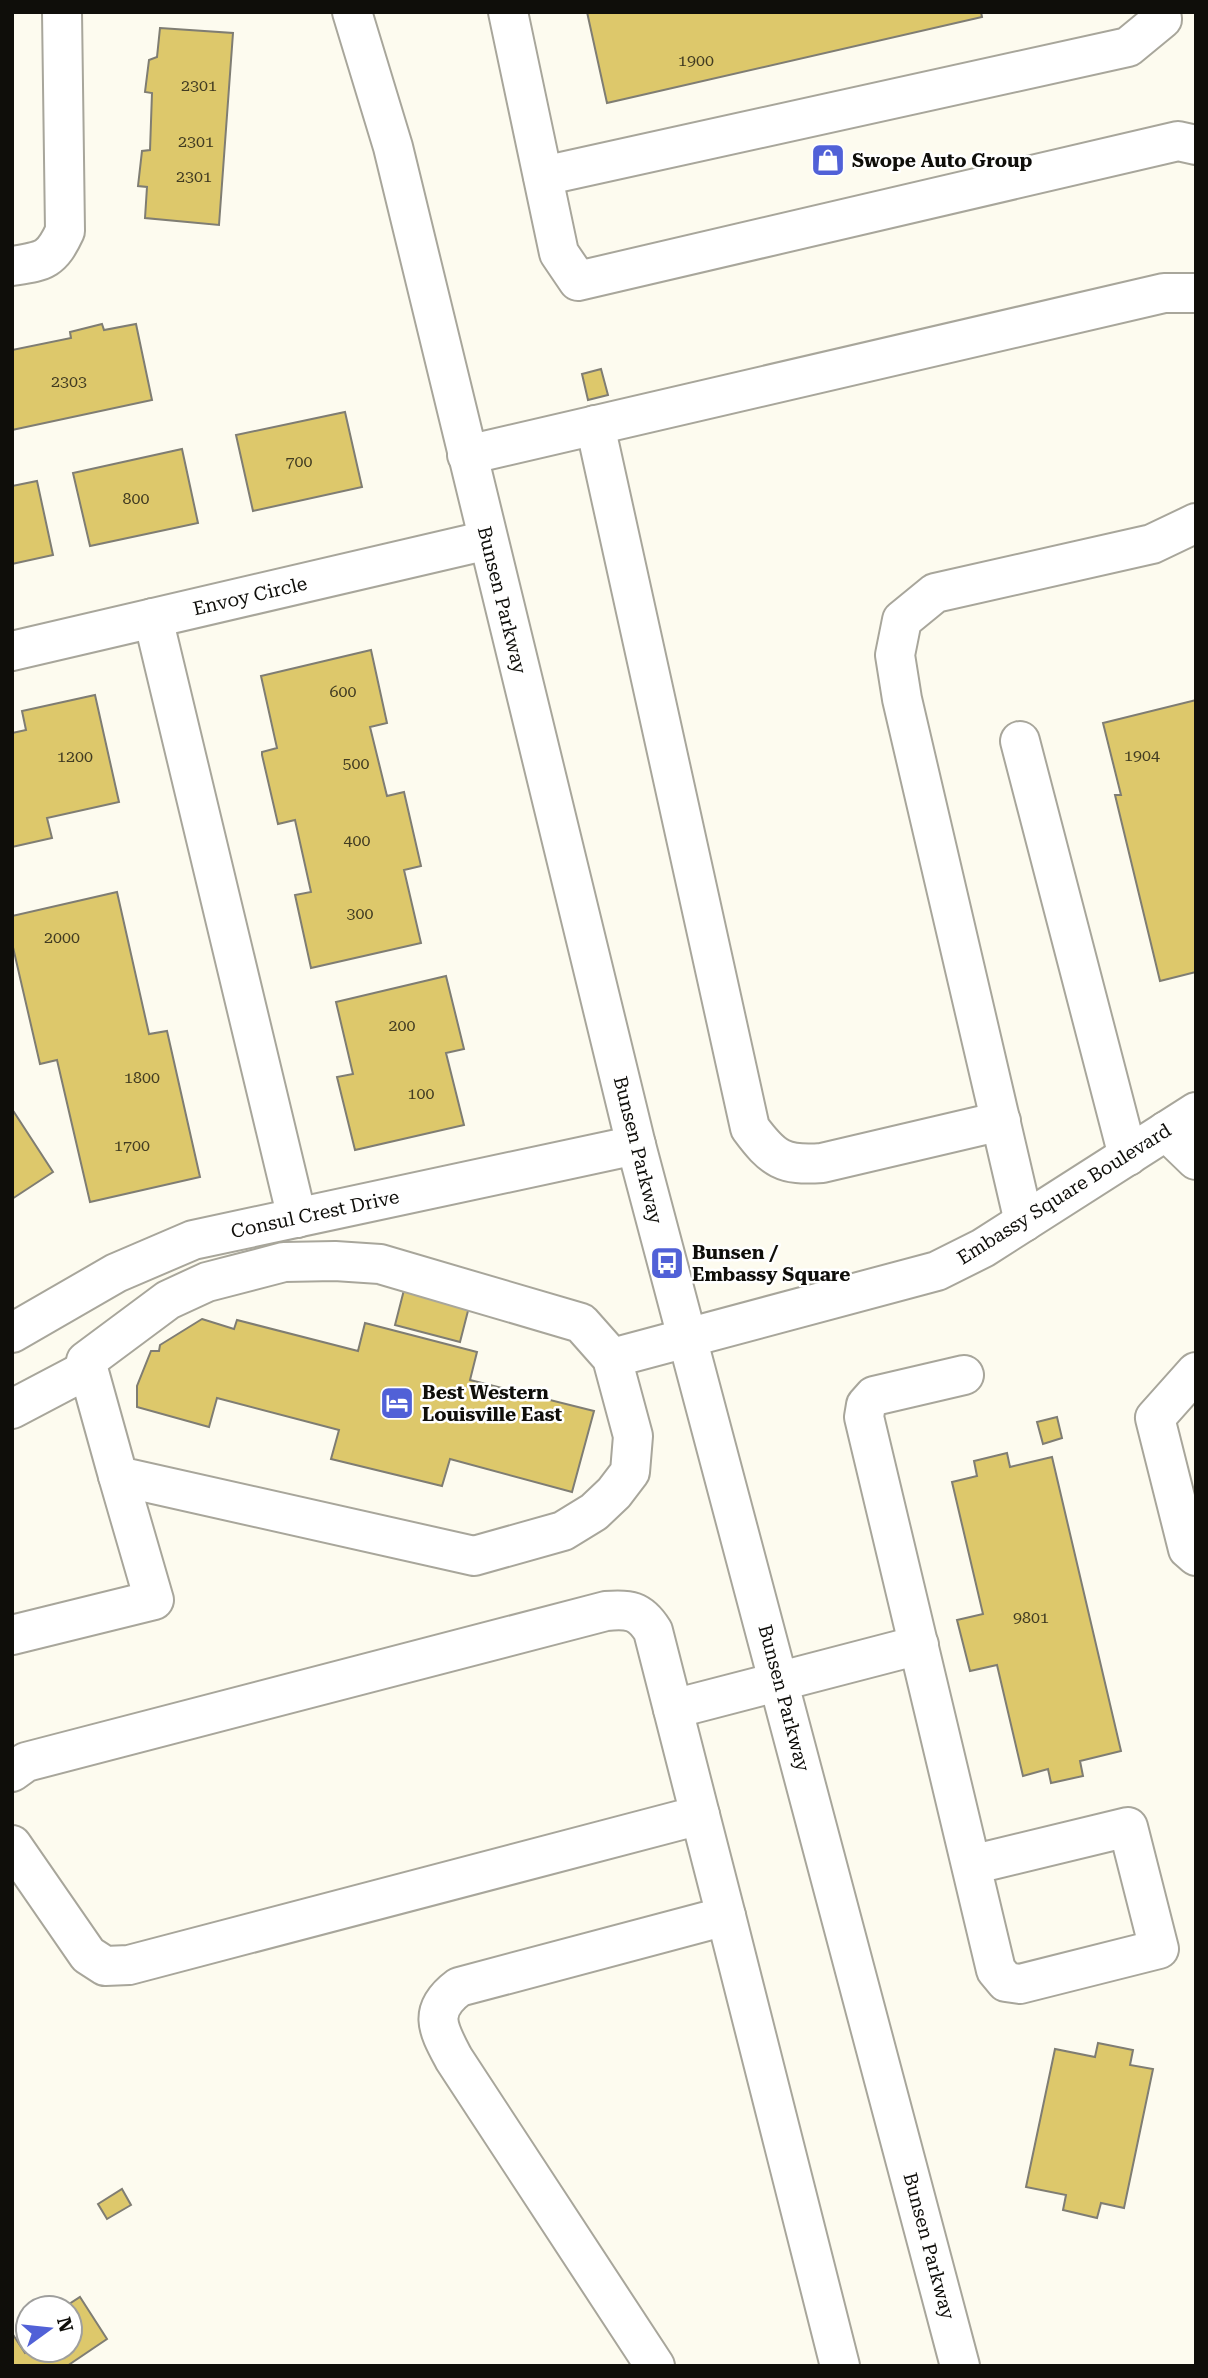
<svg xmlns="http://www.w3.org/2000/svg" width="1208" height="2378" font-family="'Roboto Serif',serif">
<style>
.building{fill:#ddc86b;stroke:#7f7d73;stroke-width:2}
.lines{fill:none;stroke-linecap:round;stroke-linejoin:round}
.minor-casing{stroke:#a8a69b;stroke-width:42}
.minor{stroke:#fff;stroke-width:38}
.labels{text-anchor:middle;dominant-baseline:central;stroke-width:5;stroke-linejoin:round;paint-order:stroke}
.number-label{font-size:16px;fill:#423c22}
.poi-label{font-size:19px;font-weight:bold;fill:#0f0e0a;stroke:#fff;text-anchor:start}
.street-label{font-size:19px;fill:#0f0e0a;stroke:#fff}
</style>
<rect width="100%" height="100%" fill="#fdfbef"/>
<!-- building -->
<g class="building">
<path d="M 587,12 L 981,12 L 982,17 L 607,103 Z"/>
<path d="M 160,28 L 233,33 L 219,225 L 145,218 L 147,187 L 138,186 L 142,151 L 150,150 L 152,93 L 145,92 L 149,60 L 157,57 Z"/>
<path d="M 102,324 L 104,330 L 136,324 L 152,400 L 12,430 L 12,350 L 71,338 L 70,332 Z"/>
<path d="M 601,369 L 608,395 L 588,400 L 582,374 Z"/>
<path d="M 345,412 L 362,487 L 253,511 L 236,435 Z"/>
<path d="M 182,449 L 198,523 L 90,546 L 73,473 Z"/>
<path d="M 37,481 L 53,555 L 12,564 L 12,486 Z"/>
<path d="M 371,650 L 387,723 L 370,727 L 387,796 L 404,792 L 421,866 L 404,870 L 421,943 L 311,968 L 295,895 L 311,892 L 295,820 L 278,824 L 262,755 L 262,752 L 277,748 L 261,676 Z"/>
<path d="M 95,695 L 119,802 L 47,818 L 52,838 L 12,847 L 12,733 L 26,730 L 22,711 Z"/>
<path d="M 1196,700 L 1196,972 L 1160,981 L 1115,795 L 1121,795 L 1103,723 Z"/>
<path d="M 117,892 L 149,1034 L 167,1031 L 200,1177 L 90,1202 L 57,1060 L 40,1064 L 12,943 L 12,916 Z"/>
<path d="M 446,976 L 464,1049 L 446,1053 L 464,1125 L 355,1150 L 337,1077 L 353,1074 L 336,1002 Z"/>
<path d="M 12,1109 L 53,1172 L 12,1199 Z"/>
<path d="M 405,1286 L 470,1303 L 460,1342 L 395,1325 Z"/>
<path d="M 202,1319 L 234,1329 L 237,1320 L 358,1351 L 365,1323 L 477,1352 L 470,1380 L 594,1411 L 572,1492 L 450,1459 L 442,1486 L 331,1459 L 339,1430 L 217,1398 L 209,1427 L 137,1407 L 137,1386 L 151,1351 L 159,1351 L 160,1345 Z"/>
<path d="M 1057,1417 L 1062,1438 L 1043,1444 L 1037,1422 Z"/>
<path d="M 1007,1453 L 1010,1467 L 1052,1457 L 1121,1751 L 1080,1761 L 1083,1776 L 1051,1783 L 1048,1769 L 1023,1776 L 997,1665 L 970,1671 L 957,1620 L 983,1614 L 952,1482 L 977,1476 L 974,1461 Z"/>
<path d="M 1098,2043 L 1133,2050 L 1130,2065 L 1153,2069 L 1124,2208 L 1101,2203 L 1097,2218 L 1063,2210 L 1066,2195 L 1026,2187 L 1055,2049 L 1095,2057 Z"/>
<path d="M 122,2189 L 131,2205 L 107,2219 L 98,2204 Z"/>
<path d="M 80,2297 L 107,2339 L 67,2366 L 12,2366 L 12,2333 L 25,2353 L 31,2350 L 70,2350 L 70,2308 L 63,2308 Z"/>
</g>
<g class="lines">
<!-- minor casing -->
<g class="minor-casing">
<g id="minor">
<path d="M 352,12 L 393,147 L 636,1145 L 960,2366"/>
<path d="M 508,12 L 559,253 L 578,281 L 1178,141 L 1196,145"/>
<path d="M 543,176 L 1128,47 L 1162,19 L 1161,12"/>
<path d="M 12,266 C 44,261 51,261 65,231 L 62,12"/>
<path d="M 595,425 L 750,1128 C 773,1159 783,1166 822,1163 L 1001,1121"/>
<path d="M 467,455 L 1164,293 L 1196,293"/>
<path d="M 153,618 L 297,1218"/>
<path d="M 12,651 L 488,540"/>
<path d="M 1020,741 L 1128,1156"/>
<path d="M 1166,1131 L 1196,1160"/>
<path d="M 1024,1222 L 902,699 L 895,655 L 902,620 L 935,593 L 1152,544 L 1196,523"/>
<path d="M 12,1333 L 116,1273 L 193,1240 L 636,1145"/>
<path d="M 612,1358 L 581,1323 L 380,1264 L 335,1261 L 284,1262 L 207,1282 L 168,1300 L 86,1361 L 118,1476 L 474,1556 L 563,1531 L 594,1512 L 614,1493 L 630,1472 L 633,1436 L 612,1358 L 937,1271 L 983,1248 L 1196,1112"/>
<path d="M 1196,1372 L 1155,1418 L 1188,1549 L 1196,1556"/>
<path d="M 964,1375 L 874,1396 L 866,1405 L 864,1417 L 996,1970 L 1006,1982 L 1020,1984 L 1159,1949 L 1128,1827 L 971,1865"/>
<path d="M 12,1409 L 88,1369"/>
<path d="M 12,1635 L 154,1600 L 118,1476"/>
<path d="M 673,1709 L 919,1645"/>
<path d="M 12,1772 L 26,1762 L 606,1611 C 629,1609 640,1610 653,1631 L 700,1815 L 129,1965 L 105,1966 L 88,1955 L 12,1845"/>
<path d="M 726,1916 L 840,2366"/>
<path d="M 655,2366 L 454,2059 C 438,2029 427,2011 459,1987 L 726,1916 L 700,1815"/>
</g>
</g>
<!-- minor -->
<use href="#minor" class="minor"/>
</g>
<!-- icons -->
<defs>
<g id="shop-square" transform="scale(1.75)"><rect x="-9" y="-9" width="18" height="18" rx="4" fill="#5161d7" stroke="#fff"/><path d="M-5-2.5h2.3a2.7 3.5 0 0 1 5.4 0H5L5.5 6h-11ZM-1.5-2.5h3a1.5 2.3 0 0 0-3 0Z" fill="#fff"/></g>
<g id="bus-square" transform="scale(1.75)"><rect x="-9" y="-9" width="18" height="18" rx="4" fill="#5161d7" stroke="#fff"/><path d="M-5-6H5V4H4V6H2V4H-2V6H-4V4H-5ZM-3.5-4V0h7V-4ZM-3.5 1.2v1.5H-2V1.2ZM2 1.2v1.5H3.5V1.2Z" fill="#fff"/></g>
<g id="hotel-square" transform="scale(1.75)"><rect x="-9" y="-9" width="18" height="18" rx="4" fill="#5161d7" stroke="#fff"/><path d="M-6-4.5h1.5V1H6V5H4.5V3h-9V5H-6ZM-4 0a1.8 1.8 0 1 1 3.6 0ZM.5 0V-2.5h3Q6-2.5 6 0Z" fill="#fff"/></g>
</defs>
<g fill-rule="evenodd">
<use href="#shop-square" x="828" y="160"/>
<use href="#bus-square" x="667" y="1263"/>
<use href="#hotel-square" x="397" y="1403"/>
</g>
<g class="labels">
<!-- number labels -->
<g class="number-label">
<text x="696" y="60">1900</text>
<text x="199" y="85">2301</text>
<text x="196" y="141">2301</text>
<text x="194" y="176">2301</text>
<text x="69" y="381">2303</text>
<text x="299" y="461">700</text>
<text x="136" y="498">800</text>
<text x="343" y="691">600</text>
<text x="1142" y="755">1904</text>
<text x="75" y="756">1200</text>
<text x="356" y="763">500</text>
<text x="357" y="840">400</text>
<text x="360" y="913">300</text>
<text x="62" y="937">2000</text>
<text x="402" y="1025">200</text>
<text x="142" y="1077">1800</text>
<text x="421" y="1093">100</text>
<text x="132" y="1145">1700</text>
<text x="1031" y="1617">9801</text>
</g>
<!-- poi labels -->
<g class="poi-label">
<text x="852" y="160">Swope Auto Group</text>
<text x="692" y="1252">Bunsen /<tspan x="692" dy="22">Embassy Square</tspan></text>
<text x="422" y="1392">Best Western<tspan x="422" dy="22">Louisville East</tspan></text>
</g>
<!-- street labels -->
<g class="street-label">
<text transform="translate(250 596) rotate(-13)">Envoy Circle</text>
<text transform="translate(502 600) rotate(76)">Bunsen Parkway</text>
<text transform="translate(638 1150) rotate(76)">Bunsen Parkway</text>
<text transform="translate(1064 1194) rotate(-32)">Embassy Square Boulevard</text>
<text transform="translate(315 1214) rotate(-12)">Consul Crest Drive</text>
<text transform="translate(784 1698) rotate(75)">Bunsen Parkway</text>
<text transform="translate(929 2246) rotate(75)">Bunsen Parkway</text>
</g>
</g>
<!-- border -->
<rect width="1208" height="2378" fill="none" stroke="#0f0e0a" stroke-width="28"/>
<!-- north arrow -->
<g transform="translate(49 2329) rotate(75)"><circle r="33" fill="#ffffff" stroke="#9f9f9d" stroke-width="2"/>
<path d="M0-5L12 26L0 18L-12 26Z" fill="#5161d7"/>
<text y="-10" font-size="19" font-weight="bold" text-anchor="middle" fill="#0f0e0a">N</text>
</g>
</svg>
